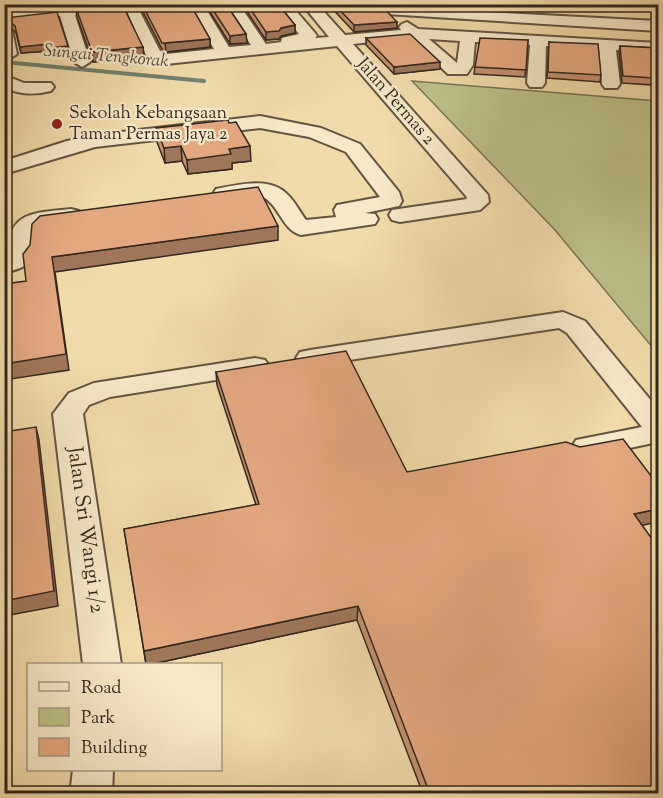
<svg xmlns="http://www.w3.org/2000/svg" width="663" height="798" font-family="'Sorts Mill Goudy',serif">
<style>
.green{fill:#bcc087;stroke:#787453;stroke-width:1.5}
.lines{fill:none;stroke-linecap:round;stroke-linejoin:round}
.stream{stroke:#728071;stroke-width:4}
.minor-casing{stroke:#635542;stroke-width:4}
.minor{fill:#f6e8c8;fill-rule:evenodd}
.wall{fill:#c4906f;stroke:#34281f;stroke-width:1.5}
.shaded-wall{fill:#a0765a;stroke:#34281f;stroke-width:1.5}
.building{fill:#e4a881;stroke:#34281f;stroke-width:1.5}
.poi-dot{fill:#8f2418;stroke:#f6e8c8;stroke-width:2}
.labels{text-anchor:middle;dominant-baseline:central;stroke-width:4.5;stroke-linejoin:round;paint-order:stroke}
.far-water-label{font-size:18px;font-style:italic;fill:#4e4d41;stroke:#f6e8c8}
.far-street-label{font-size:18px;fill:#34281f;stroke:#f6e8c8}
.far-poi-label{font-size:18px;fill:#34281f;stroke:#f6e8c8;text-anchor:start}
.street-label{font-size:21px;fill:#34281f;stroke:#f6e8c8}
</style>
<rect width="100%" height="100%" fill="#f1dbaa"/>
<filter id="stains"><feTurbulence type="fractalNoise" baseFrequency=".00333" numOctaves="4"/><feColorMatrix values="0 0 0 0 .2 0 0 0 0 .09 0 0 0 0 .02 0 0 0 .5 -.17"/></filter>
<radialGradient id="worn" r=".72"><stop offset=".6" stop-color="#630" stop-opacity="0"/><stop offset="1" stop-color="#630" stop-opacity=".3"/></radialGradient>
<!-- green -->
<path class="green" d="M 412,81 L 658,101 L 658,354 L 555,230 Z"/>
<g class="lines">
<!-- stream -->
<path class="stream" d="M 4,62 L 204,81"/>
<!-- minor casing -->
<g class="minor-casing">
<g id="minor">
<path d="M 91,4 L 119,4 L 120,7 L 113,11 L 75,15 L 90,62 L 82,67 L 74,62 L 60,16 L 4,22 L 4,12 Z"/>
<path d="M 124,4 L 136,4 L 161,53 L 166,54 L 214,49 L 188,4 L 203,4 L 229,47 L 251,45 L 224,4 L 239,4 L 266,44 L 281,42 L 282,38 L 299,34 L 275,4 L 290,4 L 315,33 L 317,36 L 315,38 L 329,37 L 302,4 L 317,4 L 345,35 L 401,30 L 399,27 L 402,24 L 407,22 L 418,29 L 658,43 L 658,53 L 616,50 L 620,84 L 617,88 L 605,88 L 602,84 L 599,49 L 546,46 L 545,83 L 542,87 L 530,87 L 527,83 L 530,45 L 475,42 L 473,65 L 467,74 L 448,74 L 410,38 L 353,44 L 488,195 L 489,202 L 480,210 L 400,222 L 392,220 L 389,215 L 392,210 L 467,199 L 466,196 L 337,46 L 166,64 L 148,60 ZM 429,39 L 460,41 L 457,63 Z"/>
<path d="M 391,7 L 658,21 L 658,31 L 386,14 L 384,11 L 386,8 Z"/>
<path d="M 4,25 L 12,30 L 17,54 L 9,59 L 4,58 Z"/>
<path d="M 4,75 L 24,83 L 51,83 L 54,87 L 51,91 C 34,95 20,95 4,87 Z"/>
<path d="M 260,116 L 321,128 L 360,144 L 399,192 L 402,201 L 399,206 L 365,213 L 375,214 L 378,219 L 375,224 L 301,235 C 282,230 280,206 263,197 L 224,200 L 216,199 L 213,194 L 216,189 C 236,185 265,178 282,190 C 293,197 299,211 306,220 L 336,217 L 334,210 L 337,205 L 380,197 L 346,152 L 309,137 L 260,128 L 95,147 L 4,174 L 4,161 L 67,141 L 95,135 Z"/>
<path d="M 71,209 L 79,211 L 82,216 L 79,221 C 66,224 43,221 34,232 C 19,249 56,260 4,273 L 4,258 L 9,256 C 6,211 35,213 71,209 Z"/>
<path d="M 563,312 L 585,321 L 658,409 L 658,442 L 587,457 L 576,454 L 572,447 L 576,440 L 642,427 L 567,333 L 559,328 L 310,366 L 300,364 L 296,358 L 300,352 L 310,350 Z"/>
<path d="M 255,358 L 265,360 L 269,366 L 265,372 L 110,397 L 89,405 L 83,414 L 121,664 L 83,664 L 53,414 L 69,393 L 94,383 Z"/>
<path d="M 73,770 L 113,770 L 112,794 L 70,794 Z"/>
</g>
</g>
<!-- minor -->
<use href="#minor" class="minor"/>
</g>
<!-- wall -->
<g class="wall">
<path d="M 141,4 L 190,4 L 210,39 L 210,47 L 166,52 L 163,51 L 142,10 Z"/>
<path d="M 205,4 L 226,4 L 246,34 L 247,43 L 230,44 Z"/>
<path d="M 242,4 L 278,4 L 295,25 L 295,33 L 281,36 L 279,39 L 266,40 Z"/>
<path d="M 328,4 L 380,4 L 397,28 L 354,32 Z"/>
<path d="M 76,8 L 143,47 L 144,57 L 93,62 L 77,17 Z"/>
<path d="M 5,18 L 69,53 L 50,55 L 49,51 L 21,53 L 16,33 L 7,24 Z"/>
<path d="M 366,38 L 440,69 L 394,74 L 366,45 Z"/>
<path d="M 528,40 L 525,77 L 474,74 L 475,67 Z"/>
<path d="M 549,42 L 601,75 L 600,82 L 547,78 Z"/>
<path d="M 620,46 L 658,48 L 658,89 L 652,88 L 652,85 L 622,83 L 619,52 Z"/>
<path d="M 156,128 L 251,161 L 232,163 L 232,169 L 188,174 L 182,161 L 165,163 L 157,142 Z"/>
<path d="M 216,372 L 407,472 L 642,526 L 658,794 L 423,794 L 357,620 L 152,664 L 146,664 L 124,529 L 256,505 L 217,385 Z"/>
</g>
<!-- shaded-wall -->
<g class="shaded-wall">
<path d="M 4,4 L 60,4 L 4,10 Z"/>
<path d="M 397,22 L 397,28 L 354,32 L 354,25 Z"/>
<path d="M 295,25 L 295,33 L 281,36 L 279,39 L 266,40 L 266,32 Z"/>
<path d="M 246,34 L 247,43 L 230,44 L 230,36 Z"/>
<path d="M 210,39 L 210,47 L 166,52 L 165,43 Z"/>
<path d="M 48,44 L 49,51 L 21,53 L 20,47 Z"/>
<path d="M 68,46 L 69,53 L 50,55 L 49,48 Z"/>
<path d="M 143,47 L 144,57 L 93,62 L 92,52 Z"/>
<path d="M 440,62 L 440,69 L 394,74 L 394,67 Z"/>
<path d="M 4,121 L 5,121 L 8,132 L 4,132 Z"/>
<path d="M 181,146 L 182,161 L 165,163 L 164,148 Z"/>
<path d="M 250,146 L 251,161 L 232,163 L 232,169 L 188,174 L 187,160 L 229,149 Z"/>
<path d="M 278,226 L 278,240 L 55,272 L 69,370 L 4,380 L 4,364 L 52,257 Z"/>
<path d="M 36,427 L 39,440 L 58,606 L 4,616 L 4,601 Z"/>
<path d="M 658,509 L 658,522 L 630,528 L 634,514 Z"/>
<path d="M 358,606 L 357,620 L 152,664 L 146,664 L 144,651 Z"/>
</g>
<!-- building -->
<g class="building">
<path d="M 109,4 L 122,4 L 143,47 L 92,52 L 76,8 Z"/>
<path d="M 142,4 L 190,4 L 210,39 L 165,43 L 162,43 Z"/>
<path d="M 209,4 L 226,4 L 246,34 L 230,36 Z"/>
<path d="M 247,4 L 278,4 L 295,25 L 281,28 L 279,31 L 266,32 Z"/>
<path d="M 334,4 L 380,4 L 397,22 L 354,25 Z"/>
<path d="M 57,12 L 68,46 L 49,48 L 48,44 L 20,47 L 15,26 L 5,18 Z"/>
<path d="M 410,34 L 440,62 L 394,67 L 366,38 Z"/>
<path d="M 480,38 L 528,40 L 526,70 L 475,67 Z"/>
<path d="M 549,42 L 598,44 L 601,75 L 548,72 Z"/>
<path d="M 620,46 L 658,48 L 658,82 L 653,81 L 653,78 L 623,76 Z"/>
<path d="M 228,120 L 229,123 L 236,122 L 250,146 L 229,149 L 231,154 L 187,160 L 181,146 L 164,148 L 156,128 Z"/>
<path d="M 258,187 L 278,226 L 52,257 L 66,354 L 4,364 L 4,284 L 26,281 L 23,254 L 30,245 L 32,224 L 40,216 Z"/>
<path d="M 346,351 L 407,472 L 566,442 L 580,447 L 623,439 L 658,485 L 658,509 L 634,514 L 657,546 L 658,546 L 658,794 L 430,794 L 358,606 L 144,651 L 124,529 L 259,504 L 216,372 Z"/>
<path d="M 36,427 L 54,591 L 4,601 L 4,432 Z"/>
</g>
<!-- markers -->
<circle class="poi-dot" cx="57" cy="124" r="6"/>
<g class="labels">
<!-- far-water labels -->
<g class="far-water-label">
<text transform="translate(106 57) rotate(5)">Sungai Tengkorak</text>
</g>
<!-- far-street labels -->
<g class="far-street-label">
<text transform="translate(395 102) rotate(49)">Jalan Permas 2</text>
</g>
<!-- far-poi labels -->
<g class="far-poi-label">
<text x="69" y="114">Sekolah Kebangsaan<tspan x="69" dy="21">Taman Permas Jaya 2</tspan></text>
</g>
<!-- street labels -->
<g class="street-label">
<text transform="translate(85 530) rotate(82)">Jalan Sri Wangi 1/2</text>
</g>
</g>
<!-- margin -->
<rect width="663" height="798" fill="none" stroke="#f1dbaa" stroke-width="24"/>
<rect x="6" y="6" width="651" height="786" fill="none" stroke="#34281f" stroke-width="3"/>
<rect x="12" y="12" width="639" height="774" fill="none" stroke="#34281f" stroke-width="1.5"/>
<!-- legend -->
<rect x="27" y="663" width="195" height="108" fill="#f6e8c8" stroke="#a89b84" stroke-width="1.5"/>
<rect x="39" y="682" width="30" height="9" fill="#f6e8c8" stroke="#a89b84" stroke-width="1.5"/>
<text x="81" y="693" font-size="18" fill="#34281f">Road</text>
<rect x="39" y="708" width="30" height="18" fill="#bcc087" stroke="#a89b84" stroke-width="1.5"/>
<text x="81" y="723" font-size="18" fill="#34281f">Park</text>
<rect x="39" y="738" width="30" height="18" fill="#e4a881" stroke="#a89b84" stroke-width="1.5"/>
<text x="81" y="753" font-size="18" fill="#34281f">Building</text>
<rect width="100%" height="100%" filter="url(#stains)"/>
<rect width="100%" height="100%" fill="url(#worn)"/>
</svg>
